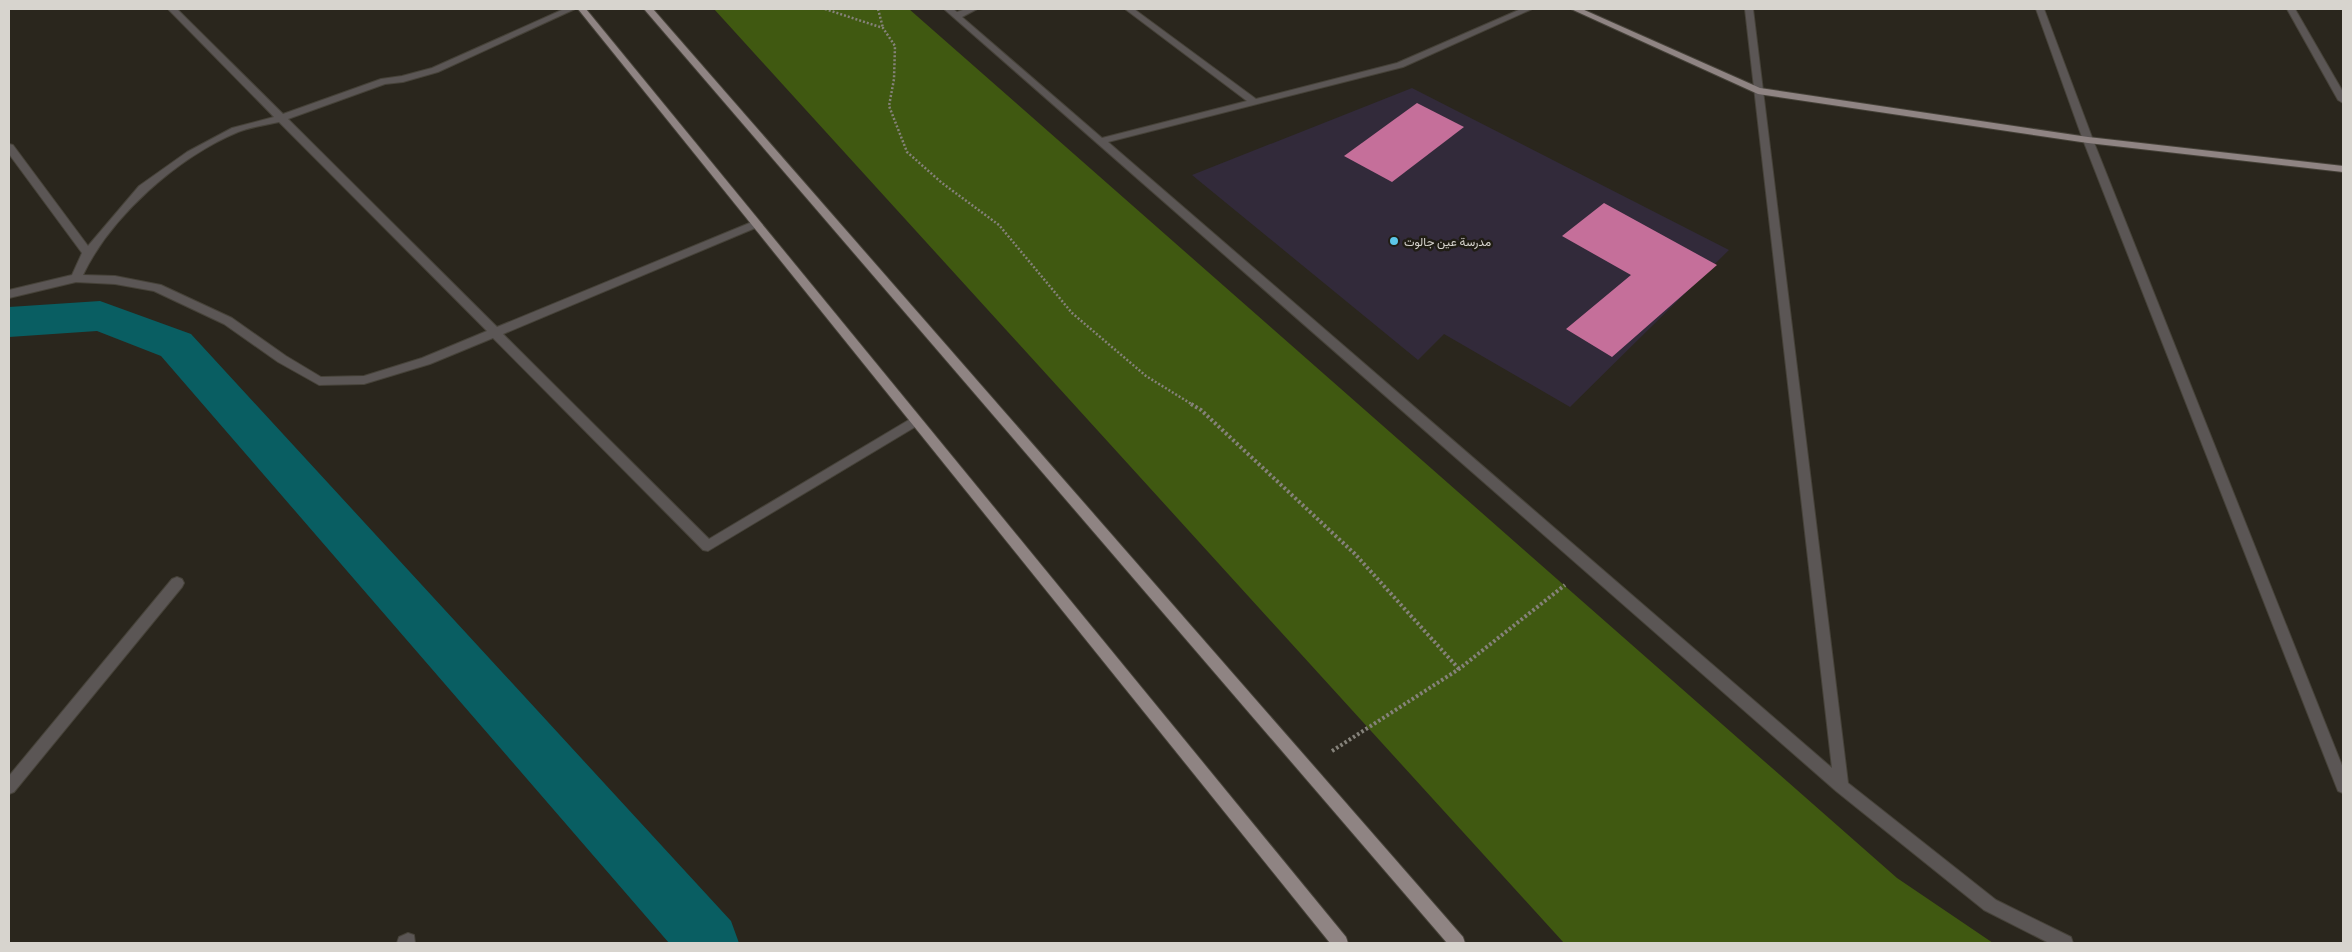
<svg xmlns="http://www.w3.org/2000/svg" width="2352" height="952" font-family="'Titillium Web',Vazirmatn,sans-serif">
<style>
.education{fill:#322a3a}
.green{fill:#405911}
.lines{fill:none;stroke-linecap:round;stroke-linejoin:round}
.canal{fill:#095e62;fill-rule:evenodd}
.building{fill:#c56f9a}
.minor-casing{stroke:#464239;stroke-width:2}
.major-casing{stroke:#464239;stroke-width:2}
.path-far1{stroke:#85827a;stroke-width:2.5;stroke-dasharray:2 2;stroke-linecap:butt}
.path{stroke:#85827a;stroke-width:4;stroke-dasharray:2.5 2.5;stroke-linecap:butt}
.minor{fill:#5b5655;fill-rule:evenodd}
.major{fill:#8f8483;fill-rule:evenodd}
.poi-dot{fill:#5cc7e8;stroke:#201d14;stroke-width:2}
.labels{text-anchor:middle;dominant-baseline:central;stroke-width:5;stroke-linejoin:round;paint-order:stroke}
.poi-label{font-size:12px;fill:#d7d4ce;stroke:#201d14;text-anchor:start}
</style>
<rect width="100%" height="100%" fill="#2a261d"/>
<!-- education -->
<path class="education" d="M 1412,88 L 1729,250 L 1570,407 L 1444,334 L 1418,360 L 1192,175 Z"/>
<!-- green -->
<path class="green" d="M 714,9 L 909,9 L 1897,878 L 1993,943 L 1564,943 Z"/>
<g class="lines">
<!-- canal -->
<path class="canal" d="M 100,301 L 191,334 L 731,921 L 739,943 L 669,943 L 161,356 L 97,331 L 9,337 L 9,307 Z"/>
</g>
<!-- building -->
<g class="building">
<path d="M 1417,103 L 1464,127 L 1392,182 L 1344,156 Z"/>
<path d="M 1604,203 L 1717,265 L 1612,357 L 1566,329 L 1631,275 L 1562,236 Z"/>
</g>
<g class="lines">
<!-- minor casing -->
<g class="minor-casing">
<g id="minor">
<path d="M 168,9 L 177,9 L 283,114 L 381,79 L 402,76 L 432,68 L 564,9 L 575,9 L 438,72 L 403,82 L 385,84 L 288,119 L 497,327 L 752,222 L 760,222 L 760,226 L 503,334 L 709,539 L 912,418 L 916,416 L 922,421 L 920,424 L 708,551 L 703,550 L 493,338 L 430,364 L 364,384 L 319,385 L 278,362 L 224,324 L 154,291 L 115,284 L 76,282 L 9,298 L 9,290 L 72,275 L 82,253 L 9,154 L 9,144 L 13,145 L 88,246 L 139,186 L 187,152 L 232,128 L 274,117 ZM 279,122 L 487,331 L 422,358 L 364,376 L 321,377 L 286,356 L 232,318 L 161,285 L 115,276 L 83,275 C 111,216 178,157 238,132 C 251,127 266,125 279,122 Z"/>
<path d="M 944,9 L 953,9 L 957,12 L 966,9 L 977,9 L 962,17 L 1102,138 L 1247,101 L 1125,9 L 1134,9 L 1256,99 L 1397,63 L 1521,9 L 1532,9 L 1403,67 L 1108,142 L 1832,768 L 1745,9 L 1753,9 L 1848,783 L 1996,900 L 2071,937 L 2073,943 L 2049,943 L 1984,910 L 1836,791 Z"/>
<path d="M 2036,9 L 2044,9 L 2093,140 L 2343,768 L 2343,793 L 2338,791 L 2336,786 L 2083,140 Z"/>
<path d="M 2287,9 L 2295,9 L 2343,92 L 2343,103 L 2338,100 Z"/>
<path d="M 177,577 L 182,579 L 184,583 L 182,587 L 14,792 L 9,794 L 9,776 L 172,579 Z"/>
<path d="M 408,933 L 414,935 L 415,943 L 397,943 L 399,937 Z"/>
</g>
</g>
<!-- major casing -->
<g class="major-casing">
<g id="major">
<path d="M 578,9 L 586,9 L 1346,937 L 1348,943 L 1330,943 Z"/>
<path d="M 644,9 L 653,9 L 1463,937 L 1465,943 L 1447,943 Z"/>
<path d="M 1571,9 L 1582,9 L 1760,88 L 2088,137 L 2343,166 L 2343,172 L 2088,143 L 1758,94 Z"/>
</g>
</g>
<!-- path-far1 -->
<g class="path-far1">
<path d="M 825,9 L 883,28 L 895,46 L 894,79 L 889,106 L 907,152 L 942,183 L 999,225 L 1072,313 L 1146,376 L 1193,405"/>
<path d="M 878,9 L 883,28"/>
</g>
<!-- path -->
<g class="path">
<path d="M 1191,404 L 1201,410 L 1355,554 L 1459,669"/>
<path d="M 1332,751 L 1459,669 L 1565,585"/>
</g>
<!-- minor -->
<use href="#minor" class="minor"/>
<!-- major -->
<use href="#major" class="major"/>
</g>
<!-- markers -->
<circle class="poi-dot" cx="1394" cy="241" r="5"/>
<g class="labels">
<!-- poi labels -->
<g class="poi-label">
<text x="1404" y="241">مدرسة عين جالوت</text>
</g>
</g>
<!-- border -->
<rect width="2352" height="952" fill="none" stroke="#d7d4ce" stroke-width="20"/>
</svg>
